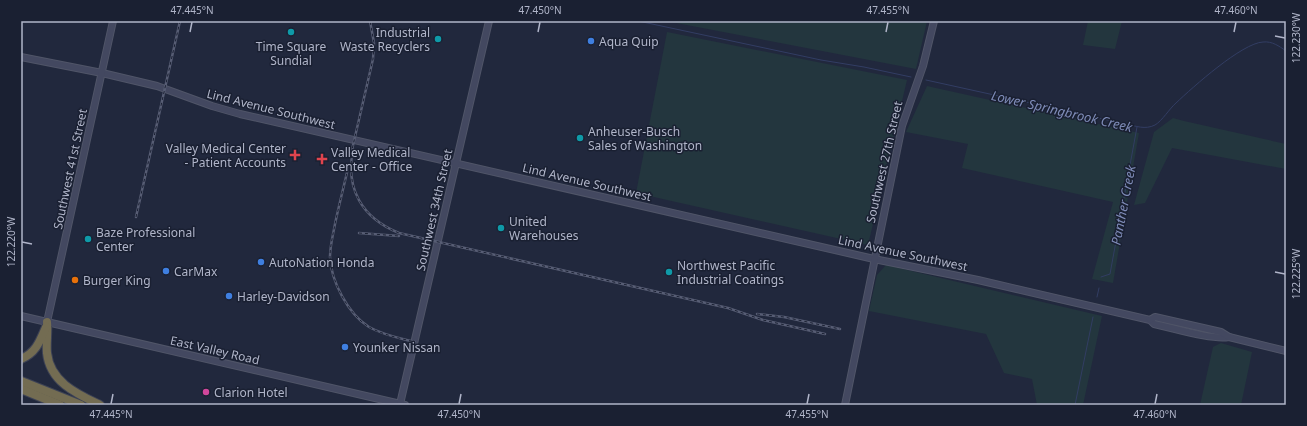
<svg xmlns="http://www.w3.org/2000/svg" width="1307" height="426" font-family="'Noto Sans',sans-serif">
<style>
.green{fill:#23363e}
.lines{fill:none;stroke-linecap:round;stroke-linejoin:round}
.stream{stroke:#323d63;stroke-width:1}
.secondary-casing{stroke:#505568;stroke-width:8}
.highway-casing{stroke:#3d4255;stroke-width:10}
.secondary{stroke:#434860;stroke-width:6}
.highway{stroke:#736c52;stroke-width:8}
.rail-casing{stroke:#575d74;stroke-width:2.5}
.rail{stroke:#1a2032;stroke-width:1;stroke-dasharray:3;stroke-linecap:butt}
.ticks{fill:none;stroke:#b0b5c9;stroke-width:1.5}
.culture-dot{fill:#0f9aa8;stroke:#1a2032;stroke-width:1.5}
.shop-dot{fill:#3f7fe0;stroke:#1a2032;stroke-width:1.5}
.health-dot{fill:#e0444e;stroke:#1a2032;stroke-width:1.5}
.food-dot{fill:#e8710a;stroke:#1a2032;stroke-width:1.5}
.hotel-dot{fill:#d1479c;stroke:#1a2032;stroke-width:1.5}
.labels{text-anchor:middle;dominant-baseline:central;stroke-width:3;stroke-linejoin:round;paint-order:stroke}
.poi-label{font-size:12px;fill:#b0b5c9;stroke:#1a2032;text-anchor:start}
.street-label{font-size:12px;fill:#b0b5c9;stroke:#1a2032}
.water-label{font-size:13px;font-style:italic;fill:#7e8bb7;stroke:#1a2032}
.neatline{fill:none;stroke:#b0b5c9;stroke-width:1.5}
.ticks-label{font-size:10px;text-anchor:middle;fill:#b0b5c9}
</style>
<rect width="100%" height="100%" fill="#21283d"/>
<!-- green -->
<g class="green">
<path d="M 671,21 L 927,21 L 916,69 L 671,22 Z"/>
<path d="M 1088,21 L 1122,21 L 1115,49 L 1083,45 Z"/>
<path d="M 667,32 L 907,80 L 868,245 L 636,193 Z"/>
<path d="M 927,86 L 1139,133 L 1113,283 L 1092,279 L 1113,202 L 962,168 L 968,144 L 906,132 Z"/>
<path d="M 1173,118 L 1184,121 L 1286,144 L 1286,169 L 1172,148 L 1145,203 L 1134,205 L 1154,132 Z"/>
<path d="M 886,265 L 1102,316 L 1083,405 L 1037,405 L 1032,379 L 1004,373 L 986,334 L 869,311 L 877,275 Z"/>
<path d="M 1221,343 L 1252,352 L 1241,405 L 1200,405 L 1213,347 Z"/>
</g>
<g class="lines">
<!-- stream -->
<g class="stream">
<path d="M 638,21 L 821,60 L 864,67 L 911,77"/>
<path d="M 926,80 L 1126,124 C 1136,126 1145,130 1155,125 C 1162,121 1170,108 1176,103 C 1193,87 1242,43 1263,42 C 1272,41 1279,46 1286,51 L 1286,53"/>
<path d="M 1101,277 L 1110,274 L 1137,127"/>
<path d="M 1097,297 L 1099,288"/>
<path d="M 1075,405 L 1093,317"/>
</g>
<!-- secondary casing -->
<g class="secondary-casing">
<g id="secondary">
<path d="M 21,57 L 102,73 L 157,86 L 212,106 L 240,114 L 874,259 L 978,280 L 1150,320 L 1154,324 C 1174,328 1210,340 1229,337"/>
<path d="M 21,316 L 405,405"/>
<path d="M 1150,320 L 1155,317 L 1221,332 L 1229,337 L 1286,351"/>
<path d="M 47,322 L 113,21"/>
<path d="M 400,404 L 489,21"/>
<path d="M 845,405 L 902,126 L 923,66 L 934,21"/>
</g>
</g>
<!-- highway casing -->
<g class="highway-casing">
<g id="highway">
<path d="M 47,322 C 48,333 46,343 47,353 C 50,382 77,394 100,405"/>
<path d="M 21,359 C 36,353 40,341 46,327"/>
<path d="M 21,381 L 81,405"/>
<path d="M 21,389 L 60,405"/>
</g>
</g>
<!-- secondary -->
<use href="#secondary" class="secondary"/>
<!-- highway -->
<use href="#highway" class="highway"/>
<!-- rail casing -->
<g class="rail-casing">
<g id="rail">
<path d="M 353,149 C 345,189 362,218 399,233 L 728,308 L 763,320 L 825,334"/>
<path d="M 351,154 L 373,59 L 374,43 L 370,21"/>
<path d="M 348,168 C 344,186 339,205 335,224 C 333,235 330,246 330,257 C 331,281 348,314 369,327 C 383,335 399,338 415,342"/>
<path d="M 136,217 L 180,21"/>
<path d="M 359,233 L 399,236"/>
<path d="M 757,314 L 784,317 L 840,329"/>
</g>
</g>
<!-- rail -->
<use href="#rail" class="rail"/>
</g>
<!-- ticks -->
<path class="ticks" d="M 190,32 L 192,22M 538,32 L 540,22M 886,32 L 888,22M 1234,32 L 1236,22M 1275,36 L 1285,38M 22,242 L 32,244M 1275,272 L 1285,274M 111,404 L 113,394M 459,404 L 461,394M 807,404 L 809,394M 1155,404 L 1157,394"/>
<!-- markers -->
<g class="culture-dot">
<circle cx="291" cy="32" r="4"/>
<circle cx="438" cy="39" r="4"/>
<circle cx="580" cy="138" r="4"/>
<circle cx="501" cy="228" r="4"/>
<circle cx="88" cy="239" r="4"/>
<circle cx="669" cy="272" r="4"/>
</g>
<g class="shop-dot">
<circle cx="591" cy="41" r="4"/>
<circle cx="261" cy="262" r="4"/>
<circle cx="166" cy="271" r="4"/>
<circle cx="229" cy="296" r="4"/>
<circle cx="345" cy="347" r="4"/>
</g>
<g class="health-dot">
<path d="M293 149h4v4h4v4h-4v4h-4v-4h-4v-4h4z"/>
<path d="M320 153h4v4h4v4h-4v4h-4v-4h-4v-4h4z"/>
</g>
<circle class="food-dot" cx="75" cy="280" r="4"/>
<circle class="hotel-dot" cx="206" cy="392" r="4"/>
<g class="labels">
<!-- poi labels -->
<g class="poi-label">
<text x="430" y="32" text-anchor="end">Industrial<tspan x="430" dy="14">Waste Recyclers</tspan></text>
<text x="599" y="41">Aqua Quip</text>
<text x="291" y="46" text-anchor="middle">Time Square<tspan x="291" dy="14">Sundial</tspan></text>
<text x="588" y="131">Anheuser-Busch<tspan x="588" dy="14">Sales of Washington</tspan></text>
<text x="286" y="148" text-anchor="end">Valley Medical Center<tspan x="286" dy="14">- Patient Accounts</tspan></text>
<text x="331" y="152">Valley Medical<tspan x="331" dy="14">Center - Office</tspan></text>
<text x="509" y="221">United<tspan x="509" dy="14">Warehouses</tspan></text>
<text x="96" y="232">Baze Professional<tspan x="96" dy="14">Center</tspan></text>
<text x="269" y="262">AutoNation Honda</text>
<text x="677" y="265">Northwest Pacific<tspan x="677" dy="14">Industrial Coatings</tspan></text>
<text x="174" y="271">CarMax</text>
<text x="83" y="280">Burger King</text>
<text x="237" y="296">Harley-Davidson</text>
<text x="353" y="347">Younker Nissan</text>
<text x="214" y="392">Clarion Hotel</text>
</g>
<!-- street labels -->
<g class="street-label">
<text transform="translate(271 109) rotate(14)">Lind Avenue Southwest</text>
<text transform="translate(884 162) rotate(-77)">Southwest 27th Street</text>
<text transform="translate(70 169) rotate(-78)">Southwest 41st Street</text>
<text transform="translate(587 182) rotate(13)">Lind Avenue Southwest</text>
<text transform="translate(434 210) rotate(-77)">Southwest 34th Street</text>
<text transform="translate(903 253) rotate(12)">Lind Avenue Southwest</text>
<text transform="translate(215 350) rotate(13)">East Valley Road</text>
</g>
<!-- water labels -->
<g class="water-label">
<text transform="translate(1062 111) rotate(13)">Lower Springbrook Creek</text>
<text transform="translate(1123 205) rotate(-79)">Panther Creek</text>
</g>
</g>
<!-- border -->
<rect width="1307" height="426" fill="none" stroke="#1a2032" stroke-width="44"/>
<rect x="22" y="22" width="1263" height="382" class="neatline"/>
<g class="ticks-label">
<text x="192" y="14">47.445°N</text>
<text x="540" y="14">47.450°N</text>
<text x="888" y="14">47.455°N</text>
<text x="1236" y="14">47.460°N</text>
<text transform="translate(1296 38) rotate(-90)" y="4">122.230°W</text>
<text transform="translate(11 242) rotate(-90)" y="4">122.220°W</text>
<text transform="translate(1296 274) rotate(-90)" y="4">122.225°W</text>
<text x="111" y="418">47.445°N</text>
<text x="459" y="418">47.450°N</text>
<text x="807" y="418">47.455°N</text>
<text x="1155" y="418">47.460°N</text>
</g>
</svg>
